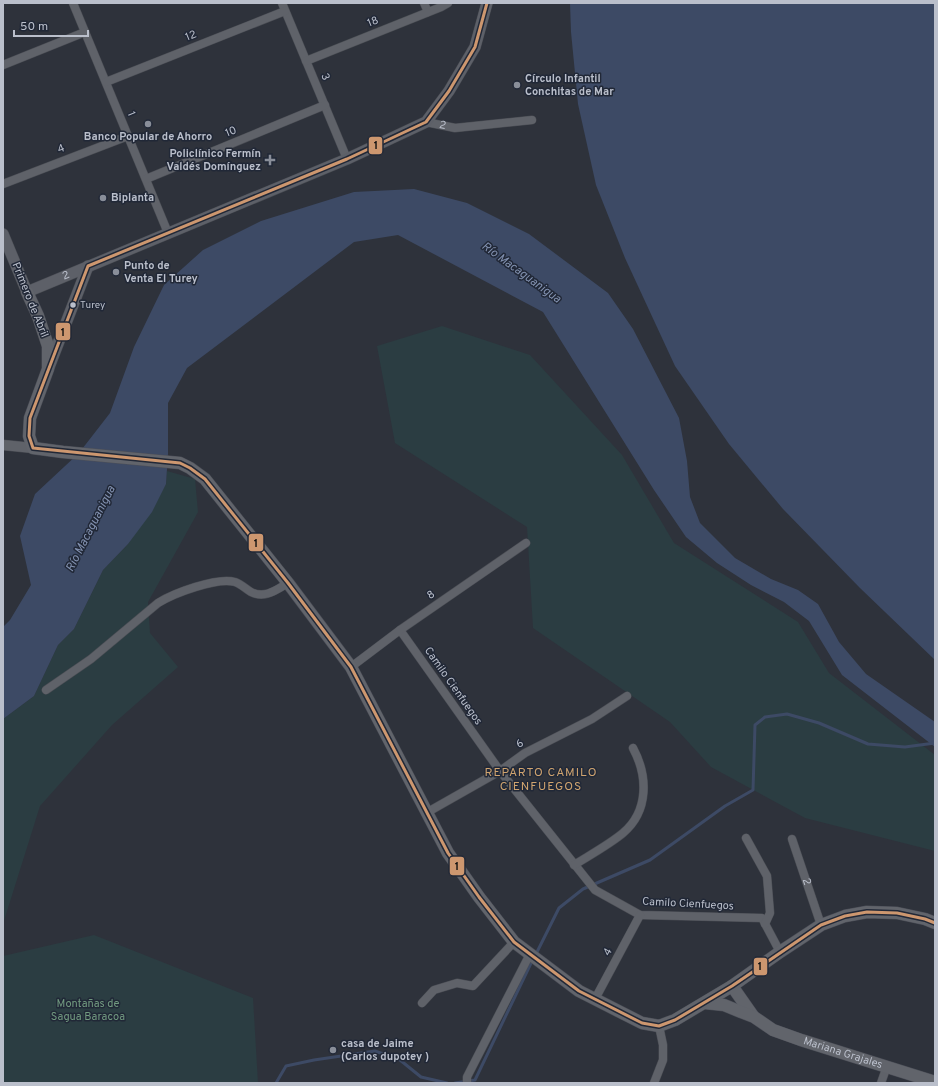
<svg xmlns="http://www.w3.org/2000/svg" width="938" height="1086" font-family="Overpass,sans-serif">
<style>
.green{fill:#2b3d42}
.water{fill:#3d4a65}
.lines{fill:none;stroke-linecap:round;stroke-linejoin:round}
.stream{stroke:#3d4a65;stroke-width:3}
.minor-casing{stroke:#4a4d54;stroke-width:9}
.tertiary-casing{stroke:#4a4d54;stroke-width:11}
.secondary-casing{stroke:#4a4d54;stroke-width:12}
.primary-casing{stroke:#4c4f58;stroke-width:13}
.minor{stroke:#5f6269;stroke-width:8}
.tertiary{stroke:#5f6269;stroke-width:10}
.secondary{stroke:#5d6068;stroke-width:11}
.primary{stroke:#61646b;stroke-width:12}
.bus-1-casing{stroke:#212837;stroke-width:6}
.bus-1{stroke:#cd976f;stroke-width:3}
.poi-dot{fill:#898e99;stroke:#212837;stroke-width:1.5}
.bus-dot{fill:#babfcb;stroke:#212837;stroke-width:1.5}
.labels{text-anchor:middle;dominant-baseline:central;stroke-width:3;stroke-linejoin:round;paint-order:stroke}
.bus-label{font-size:10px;fill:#babfcb;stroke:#212837;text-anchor:start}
.street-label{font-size:11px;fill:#babfcb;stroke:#212837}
.poi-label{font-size:11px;font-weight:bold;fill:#babfcb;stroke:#212837;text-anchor:start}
.park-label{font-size:11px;fill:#729b80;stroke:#212837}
.water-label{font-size:12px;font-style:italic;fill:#8392b1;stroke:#212837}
.neighbourhood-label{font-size:12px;letter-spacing:1px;fill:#d0a46f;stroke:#212837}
.line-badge{stroke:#212837;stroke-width:1.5}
.pale-badge-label{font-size:11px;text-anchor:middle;font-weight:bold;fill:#111}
</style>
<rect width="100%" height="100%" fill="#2e323b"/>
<!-- green -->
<g class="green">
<path d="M 442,326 L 530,355 L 622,455 L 674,543 L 798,622 L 829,673 L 935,755 L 935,851 L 805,818 L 711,767 L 670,722 L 533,628 L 527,527 L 395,443 L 377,346 Z"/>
<path d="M 167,471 L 195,479 L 198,512 L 148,602 L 150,633 L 178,667 L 112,725 L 40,806 L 3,924 L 3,719 L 34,696 L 58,645 L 74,629 L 103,570 L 128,544 L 166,484 Z"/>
<path d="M 94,935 L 253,998 L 258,1083 L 3,1083 L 3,956 Z"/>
</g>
<!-- water -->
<g class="water">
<path d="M 570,3 L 935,3 L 935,660 L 860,588 L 783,509 L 729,444 L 675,366 L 625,258 L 596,185 L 578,104 L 571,32 Z"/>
<path d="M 414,189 L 467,203 L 529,234 L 608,293 L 633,329 L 679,418 L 687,461 L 690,497 L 700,523 L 735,558 L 771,579 L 798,590 L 818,604 L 839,642 L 866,674 L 935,722 L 935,747 L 842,675 L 809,621 L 784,602 L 751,585 L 717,563 L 686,537 L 654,490 L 543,312 L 398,235 L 354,242 L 187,368 L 168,403 L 168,454 L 166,484 L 152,512 L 128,544 L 103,570 L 74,629 L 58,645 L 34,696 L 3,719 L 3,627 L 10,620 L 31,585 L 20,536 L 35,494 L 79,453 L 110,413 L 134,347 L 164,285 L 203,250 L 261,221 L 354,192 Z"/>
</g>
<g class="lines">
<!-- stream -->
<g class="stream">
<path d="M 536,954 L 559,908 L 583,889 L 650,860 L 725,806 L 753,790 L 755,725 L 765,717 L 787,714 L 819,723 L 868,744 L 905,747 L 935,743"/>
<path d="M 276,1083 L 286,1066 L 314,1060 L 375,1051 L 400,1060 L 421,1077 L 447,1083"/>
<path d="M 455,1083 L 475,1080 L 533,959"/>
</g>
<!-- minor casing -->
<g class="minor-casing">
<g id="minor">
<path d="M 73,3 L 168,233"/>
<path d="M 282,3 L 347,159"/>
<path d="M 424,3 L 428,12"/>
<path d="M 306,61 L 441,7 L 448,3"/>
<path d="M 3,65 L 85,32"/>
<path d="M 106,82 L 285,11"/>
<path id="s1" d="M 426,122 L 455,128 L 532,120"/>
<path d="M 146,179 L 325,105"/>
<path d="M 3,184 L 128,136"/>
<path d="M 400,630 L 500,771 L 595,890 L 640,915 L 762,918 L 780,952"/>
<path d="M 351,667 L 400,630 L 526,543"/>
<path d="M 46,690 L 91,659 L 158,603 C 174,593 217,577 235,582 C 241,584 246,589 251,592 C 265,599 276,590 288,583"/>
<path d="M 426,813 L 500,771 L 525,753 L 592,719 L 627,696"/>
<path d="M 746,838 L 767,876 L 770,913 L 765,924"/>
<path id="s2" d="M 792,839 L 821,925"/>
<path d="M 574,865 C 590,855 610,844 623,833 C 649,811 648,776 633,748"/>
<path d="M 595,999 L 640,915"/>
<path d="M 422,1003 L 434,990 L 457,983 L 473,986 L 514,942"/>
<path d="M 467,1083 L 467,1077 L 530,954"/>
<path d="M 654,1083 L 663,1060 L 663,1045 L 659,1026"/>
<path d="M 881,1083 L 887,1066"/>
</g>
</g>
<!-- tertiary casing -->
<g class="tertiary-casing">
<path id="tertiary" d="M 3,445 L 33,448"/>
</g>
<!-- secondary casing -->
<g class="secondary-casing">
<g id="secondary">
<path id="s3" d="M 3,234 L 27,292 L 347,159 L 426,122 L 449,91 L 475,47 L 487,3"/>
<path d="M 49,367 L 88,266"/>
</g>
</g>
<!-- primary casing -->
<g class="primary-casing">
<g id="primary">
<path d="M 27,292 L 38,316 L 48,346 L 48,369 L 30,418 L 29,436 L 33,448 L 63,452 L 180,463 L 190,468 L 205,479 L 288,583 L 351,667 L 448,853 L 479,897 L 514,942 L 579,991 L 642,1023 L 659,1026 L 675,1020 L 732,986 L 780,952 L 821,925 L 845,916 L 867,912 L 897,913 L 925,919 L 935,923"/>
<path d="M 732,986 L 753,1016"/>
<path id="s4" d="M 705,1003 L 724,1005 L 741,1012 L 754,1017 L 773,1030 L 801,1040 L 935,1082"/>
</g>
</g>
<!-- minor -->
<use href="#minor" class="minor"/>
<!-- tertiary -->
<use href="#tertiary" class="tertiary"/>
<!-- secondary -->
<use href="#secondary" class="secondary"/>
<!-- primary -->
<use href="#primary" class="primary"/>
<!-- bus-1 casing -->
<g class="bus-1-casing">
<path id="bus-1" d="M 487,3 L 475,47 L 449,91 L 426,122 L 347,159 L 88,266 L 30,418 L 29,436 L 33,448 L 180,463 L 190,468 L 205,479 L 288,583 L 351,667 L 448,853 L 479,897 L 514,942 L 579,991 L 642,1023 L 659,1026 L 675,1020 L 732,986 L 821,925 L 845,916 L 867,912 L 897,913 L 925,919 L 935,923"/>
</g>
<!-- bus-1 -->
<use href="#bus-1" class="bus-1"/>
</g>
<!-- markers -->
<g class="poi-dot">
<circle cx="517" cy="85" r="4"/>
<circle cx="148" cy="124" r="4"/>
<path d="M268 154h4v4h4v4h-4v4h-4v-4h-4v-4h4z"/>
<circle cx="103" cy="198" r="4"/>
<circle cx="116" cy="272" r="4"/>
<circle cx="333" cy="1050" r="4"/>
</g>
<circle class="bus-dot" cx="73" cy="305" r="3.5"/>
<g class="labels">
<!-- bus labels -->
<g class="bus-label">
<text x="80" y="305">Turey</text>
</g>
<!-- street labels -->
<g class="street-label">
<text transform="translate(373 22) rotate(-22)">18</text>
<text transform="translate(191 36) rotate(-22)">12</text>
<text transform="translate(325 77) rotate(67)">3</text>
<text transform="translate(131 114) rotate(68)">1</text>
<text stroke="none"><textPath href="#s1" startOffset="17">2</textPath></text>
<text transform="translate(231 132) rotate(-22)">10</text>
<text transform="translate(61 149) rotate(-21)">4</text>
<text stroke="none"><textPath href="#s3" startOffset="105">2</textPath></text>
<text transform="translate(30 300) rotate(68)">Primero de Abril</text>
<text transform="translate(431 595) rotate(-35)">8</text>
<text transform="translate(453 686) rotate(55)">Camilo Cienfuegos</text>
<text transform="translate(520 744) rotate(-32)">6</text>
<text stroke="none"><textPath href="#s2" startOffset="45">2</textPath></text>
<text transform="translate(688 904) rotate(3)">Camilo Cienfuegos</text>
<text transform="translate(608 952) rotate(-62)">4</text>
<text stroke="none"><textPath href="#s4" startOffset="148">Mariana Grajales</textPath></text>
</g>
<!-- poi labels -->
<g class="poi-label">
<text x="525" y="79">Círculo Infantil<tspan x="525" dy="13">Conchitas de Mar</tspan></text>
<text x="148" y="137" text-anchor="middle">Banco Popular de Ahorro</text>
<text x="261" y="154" text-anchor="end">Policlínico Fermín<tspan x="261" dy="13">Valdés Domínguez</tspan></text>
<text x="111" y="198">Biplanta</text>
<text x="124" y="266">Punto de<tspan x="124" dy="13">Venta El Turey</tspan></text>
<text x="341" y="1044">casa de Jaime<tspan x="341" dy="13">(Carlos dupotey )</tspan></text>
</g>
<!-- park labels -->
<g class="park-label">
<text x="88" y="1004">Montañas de<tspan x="88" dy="13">Sagua Baracoa</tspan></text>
</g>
<!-- water labels -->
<g class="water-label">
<text transform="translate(521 273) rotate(36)">Río Macaguanigua</text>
<text transform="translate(91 529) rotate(-63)">Río Macaguanigua</text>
</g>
<!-- neighbourhood labels -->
<g class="neighbourhood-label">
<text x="541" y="773">REPARTO CAMILO<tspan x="541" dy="14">CIENFUEGOS</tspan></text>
</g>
</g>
<g class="line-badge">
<rect x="368" y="136" width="15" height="19" rx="4" fill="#cd976f"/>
<rect x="55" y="322" width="16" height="19" rx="4" fill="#cd976f"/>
<rect x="248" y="533" width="16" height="19" rx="4" fill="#cd976f"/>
<rect x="449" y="856" width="16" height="20" rx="4" fill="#cd976f"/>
<rect x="753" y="957" width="15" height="19" rx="4" fill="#cd976f"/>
</g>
<g class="pale-badge-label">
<text x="376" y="149">1</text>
<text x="63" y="336">1</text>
<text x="256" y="547">1</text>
<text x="457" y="870">1</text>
<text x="760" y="970">1</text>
</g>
<!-- border -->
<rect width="938" height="1086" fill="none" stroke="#babfcb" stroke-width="8"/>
<!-- scale -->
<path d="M14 30v6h74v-6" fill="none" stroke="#babfcb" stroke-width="2"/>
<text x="20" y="30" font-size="12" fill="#babfcb" stroke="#212837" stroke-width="3" paint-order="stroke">50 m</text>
</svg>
